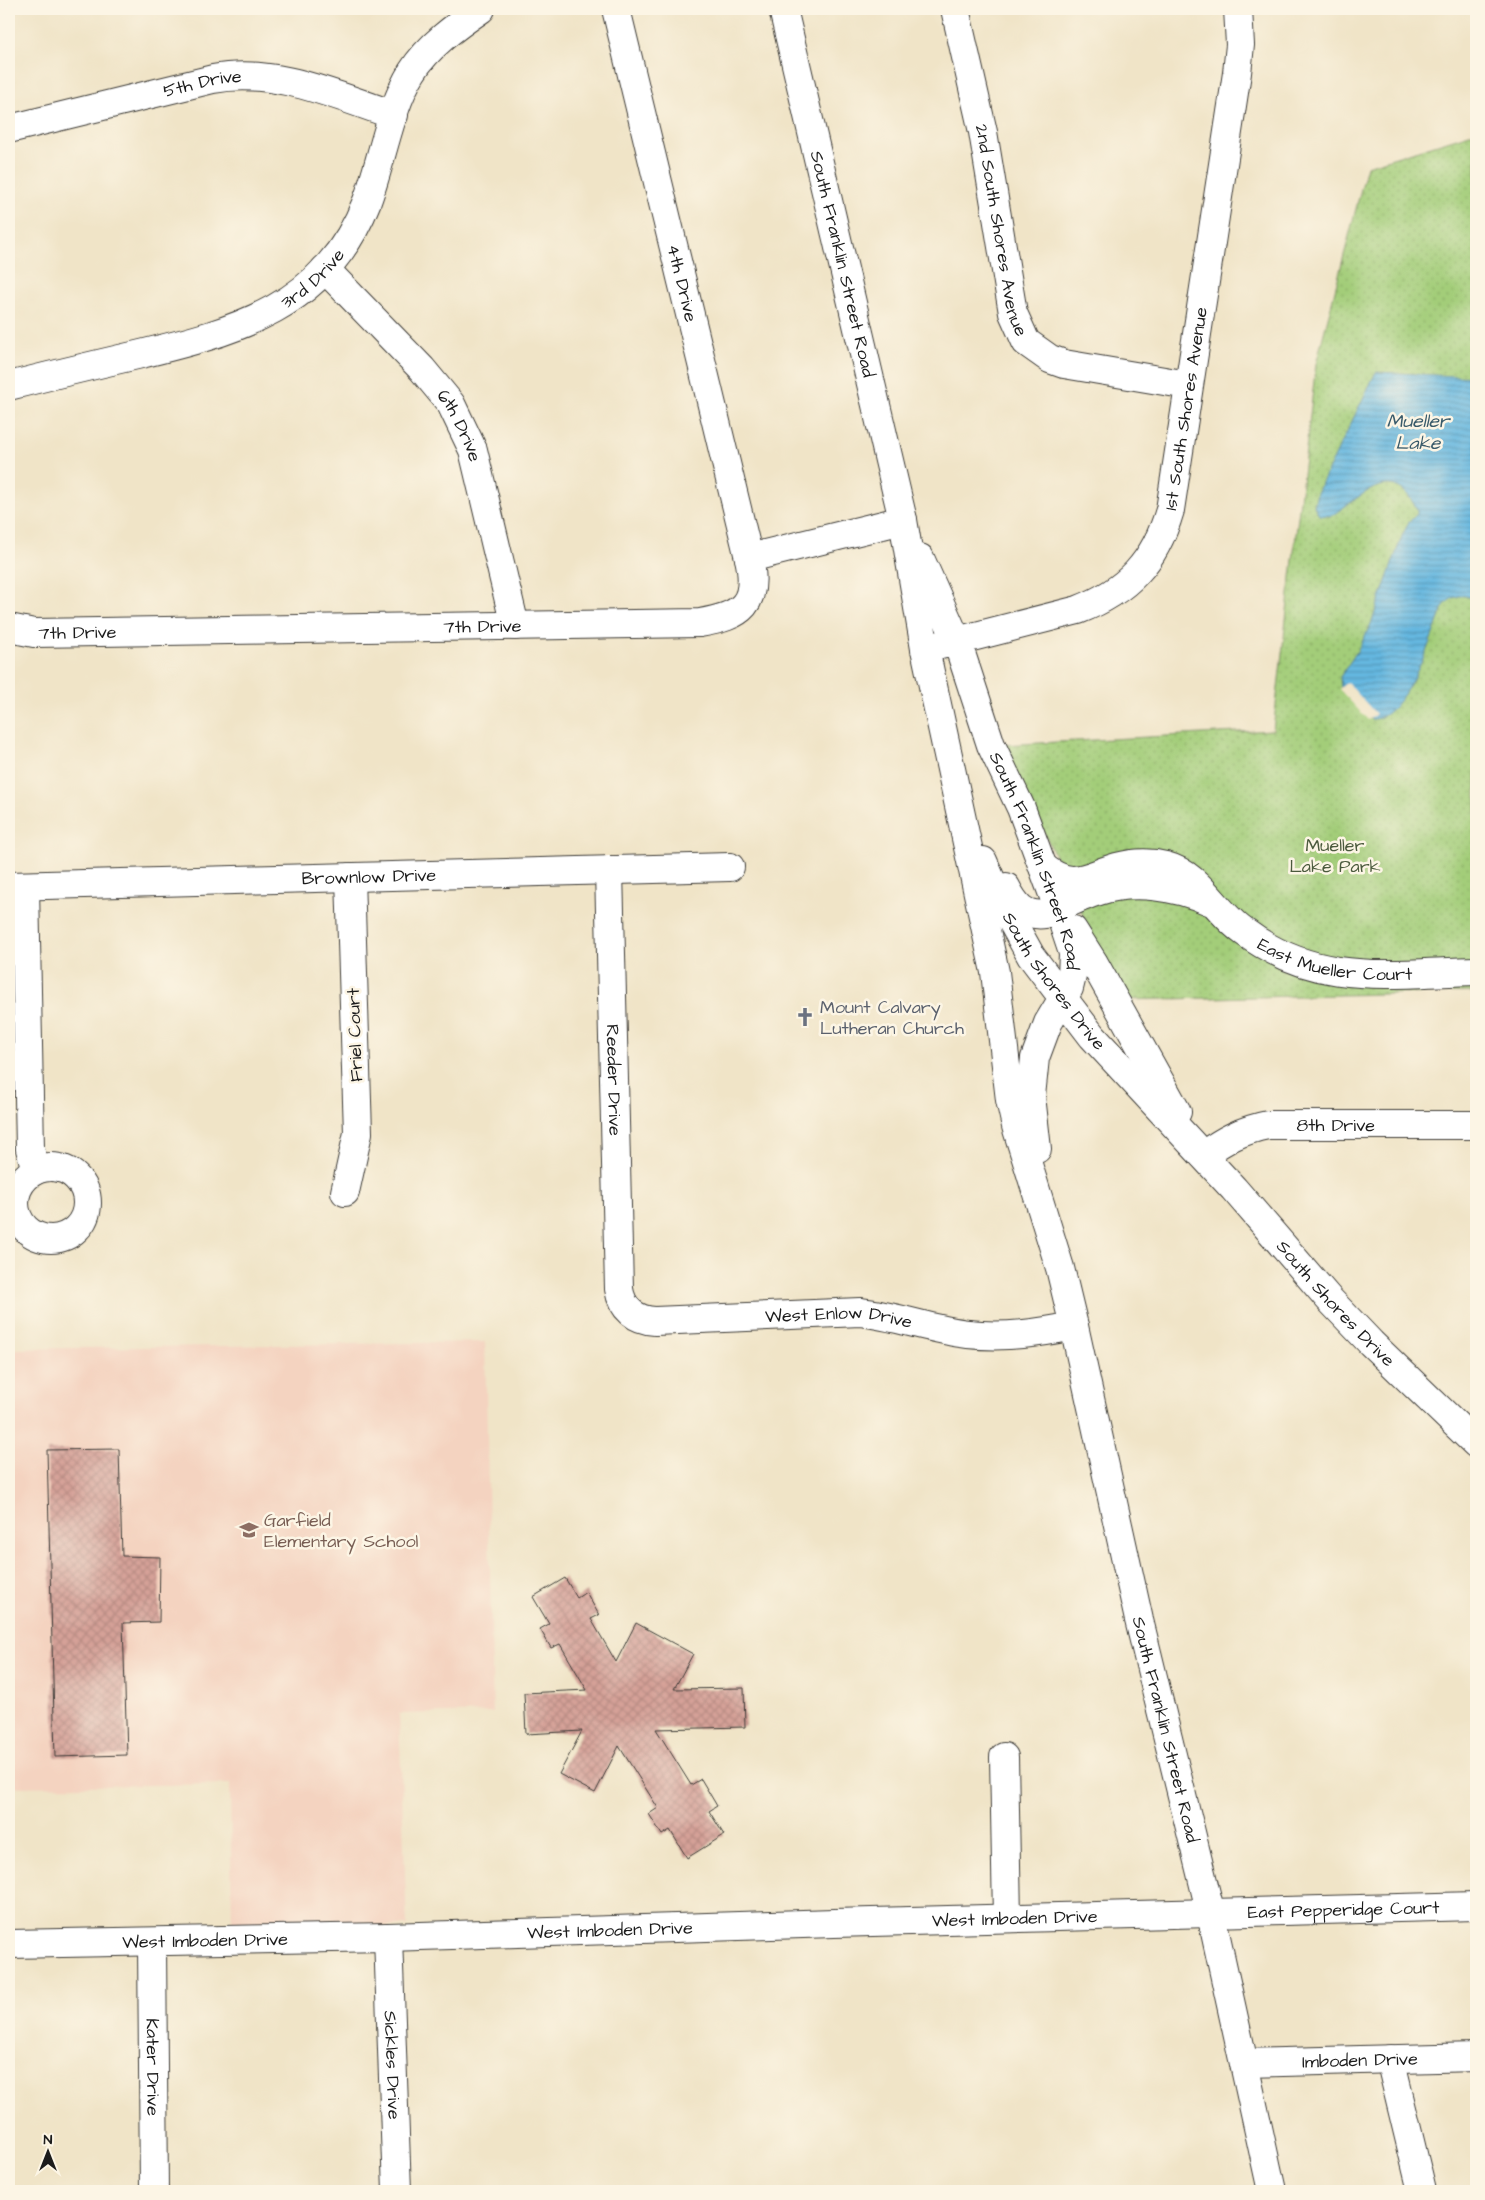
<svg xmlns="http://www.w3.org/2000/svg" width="1485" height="2200" font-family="'Architects Daughter',sans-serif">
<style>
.built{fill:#f4d3c0}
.green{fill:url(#green-dots);stroke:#60744a}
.water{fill:url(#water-rules);stroke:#406a7e}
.pier{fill:#f0e4c7}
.building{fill:url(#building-cross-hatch)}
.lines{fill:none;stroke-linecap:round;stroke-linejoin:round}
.minor-casing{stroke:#3c3a36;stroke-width:30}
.minor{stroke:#fff;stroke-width:28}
.labels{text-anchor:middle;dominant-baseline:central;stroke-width:5;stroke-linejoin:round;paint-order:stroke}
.street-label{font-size:18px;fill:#1c1c1c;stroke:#fcf5e5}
.park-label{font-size:18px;fill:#4b5a3d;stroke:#fcf5e5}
.worship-label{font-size:18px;fill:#5b616d;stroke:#fcf5e5;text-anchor:start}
.education-label{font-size:18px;fill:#785e54;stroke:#fcf5e5;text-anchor:start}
.water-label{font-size:19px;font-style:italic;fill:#395a6a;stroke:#fcf5e5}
</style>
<defs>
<pattern id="green-dots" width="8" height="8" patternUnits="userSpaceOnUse" patternTransform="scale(1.25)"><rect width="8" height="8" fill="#a3cd79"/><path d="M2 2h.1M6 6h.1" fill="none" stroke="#8caf68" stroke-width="1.8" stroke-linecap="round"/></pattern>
<pattern id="water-rules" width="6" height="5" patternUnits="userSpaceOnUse" patternTransform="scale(1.25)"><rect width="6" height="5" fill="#65b7e0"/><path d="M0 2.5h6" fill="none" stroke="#5294b5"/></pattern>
<pattern id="building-cross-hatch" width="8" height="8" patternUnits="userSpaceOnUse" patternTransform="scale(1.25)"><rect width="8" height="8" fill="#d5a198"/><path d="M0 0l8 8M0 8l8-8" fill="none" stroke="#b68a82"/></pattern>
</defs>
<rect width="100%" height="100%" fill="#fcf5e5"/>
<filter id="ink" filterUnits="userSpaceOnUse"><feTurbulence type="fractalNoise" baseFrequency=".02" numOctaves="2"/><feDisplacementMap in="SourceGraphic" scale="10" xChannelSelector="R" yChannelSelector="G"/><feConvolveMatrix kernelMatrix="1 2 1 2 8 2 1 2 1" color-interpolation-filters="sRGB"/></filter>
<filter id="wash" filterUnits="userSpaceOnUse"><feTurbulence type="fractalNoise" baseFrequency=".0096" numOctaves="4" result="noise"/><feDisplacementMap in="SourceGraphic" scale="20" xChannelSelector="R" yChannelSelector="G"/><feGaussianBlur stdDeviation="1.12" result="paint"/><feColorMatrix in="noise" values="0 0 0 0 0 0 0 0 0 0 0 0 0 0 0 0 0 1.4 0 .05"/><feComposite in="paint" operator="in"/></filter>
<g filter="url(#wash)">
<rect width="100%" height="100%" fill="#f0e4c7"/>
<!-- built -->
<path class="built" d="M 485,1342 L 493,1712 L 399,1714 L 407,1926 L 232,1930 L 230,1784 L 9,1787 L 9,1349 Z"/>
<!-- green -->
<path class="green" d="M 1476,132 L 1476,992 L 1123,1000 L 1003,745 L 1273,730 L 1316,364 L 1367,166 Z"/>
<!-- water -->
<path class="water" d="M 1376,372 L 1476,377 L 1476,601 C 1464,592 1452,595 1443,607 C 1434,631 1404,723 1370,719 L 1341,688 L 1340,677 L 1358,650 L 1371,624 L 1402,536 L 1409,522 L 1417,514 L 1417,510 C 1394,460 1361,497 1331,516 L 1319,515 L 1314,506 L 1317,493 Z"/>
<!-- pier -->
<path class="pier" d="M 1347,682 L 1376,714 L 1368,720 L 1339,689 Z"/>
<g id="blocks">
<!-- building -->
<g class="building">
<path d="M 119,1449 L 122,1556 L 160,1557 L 159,1622 L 123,1623 L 127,1755 L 55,1757 L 47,1450 Z"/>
<path d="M 565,1578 L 577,1598 L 586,1592 L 599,1615 L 591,1619 L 616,1662 L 636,1623 L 693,1654 L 674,1689 L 744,1688 L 745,1727 L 656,1729 L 691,1785 L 701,1779 L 717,1806 L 709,1811 L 724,1835 L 687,1858 L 670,1830 L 662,1835 L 649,1814 L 658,1808 L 619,1746 L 595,1793 L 559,1774 L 582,1731 L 526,1734 L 524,1693 L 587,1690 L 560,1644 L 551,1648 L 540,1629 L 549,1624 L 533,1597 Z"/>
</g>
</g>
</g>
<g filter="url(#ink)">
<use href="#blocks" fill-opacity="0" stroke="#3c3a36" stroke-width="1"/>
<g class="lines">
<!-- minor casing -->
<g class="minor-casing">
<g id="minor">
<path id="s1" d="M 616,9 L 749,558"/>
<path id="s2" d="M 783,9 L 903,520 L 925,649 L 995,972 L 1010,1100 L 1016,1126 L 1060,1268 L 1074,1326 L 1139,1620 L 1211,1914 L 1272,2191"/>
<path id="s3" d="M 955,9 L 983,132 L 1013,313 L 1026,342 L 1050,359 L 1064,364 L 1188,385"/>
<path id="s4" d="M 9,129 L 213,79 C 275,67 336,96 394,115"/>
<path id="s5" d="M 325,269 L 422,369 L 451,404 L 473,450 L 515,626"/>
<path id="s6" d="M 9,386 C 52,375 94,365 137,355 C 237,331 326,307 367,201 C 382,161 390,107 412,72 C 428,46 456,26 481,9"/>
<path id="s7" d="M 920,558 L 957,641 L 991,745 L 1021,808 L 1058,908 L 1073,953 L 1072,976 L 1069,988 L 1048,1023 L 1035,1058 L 1031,1096 L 1037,1149"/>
<path id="s8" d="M 9,628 L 34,633 L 700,623 C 742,616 759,604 749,558 L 903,520"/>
<path id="s9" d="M 925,649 L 1078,610 C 1127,591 1155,562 1170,510 L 1237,73 L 1240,45 L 1238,9"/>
<path id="s10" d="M 983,861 L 999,898 L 1031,956 L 1092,1036 L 1234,1189 L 1329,1299 L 1371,1343 L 1476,1444"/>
<path id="s11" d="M 1043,867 C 1073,891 1086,876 1117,867 C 1132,863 1150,862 1166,866 C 1199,874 1216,912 1243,931 C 1317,987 1390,973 1476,971"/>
<path id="s12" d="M 609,870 L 619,1289 C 622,1309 636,1320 655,1321 L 860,1312 C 897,1316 932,1330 968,1334 C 1005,1338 1039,1333 1074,1326"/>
<path id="s13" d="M 9,886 L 730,867"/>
<path d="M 25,886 L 30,1149 L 36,1170"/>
<path d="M 1006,887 C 1015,905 1024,917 1046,914 C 1063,906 1081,896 1099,891 C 1133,880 1177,886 1209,901"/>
<path d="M 1073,930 L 1094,963 L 1177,1112"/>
<path id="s14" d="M 1203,1155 C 1224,1140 1242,1130 1268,1125 L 1476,1125"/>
<circle cx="51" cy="1203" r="36"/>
<path d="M 345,1192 L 358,1133 L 350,877"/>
<path d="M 1004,1757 L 1007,1918"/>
<path id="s15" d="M 388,1937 L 397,2191"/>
<path id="s16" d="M 152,1942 L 154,2191"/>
<path id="s17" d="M 9,1944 L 388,1937 L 834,1923 L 1476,1906"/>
<path d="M 1390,2059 L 1422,2191"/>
<path id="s18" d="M 1244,2063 L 1476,2057"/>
</g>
</g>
<!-- minor -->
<use href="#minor" class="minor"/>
</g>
</g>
<!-- icons -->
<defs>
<g id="church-bare" transform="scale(1.5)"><path d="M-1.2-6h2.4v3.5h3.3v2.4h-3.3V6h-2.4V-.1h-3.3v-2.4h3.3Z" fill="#6b7280" stroke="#fcf5e5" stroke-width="2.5" paint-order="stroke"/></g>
<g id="school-bare" transform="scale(1.5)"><path d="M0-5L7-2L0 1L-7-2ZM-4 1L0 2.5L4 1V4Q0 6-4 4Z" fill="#8d6e63" stroke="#fcf5e5" stroke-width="2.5" paint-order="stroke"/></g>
</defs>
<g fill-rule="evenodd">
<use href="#church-bare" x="805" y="1017"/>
<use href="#school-bare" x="249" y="1530"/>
</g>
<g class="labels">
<!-- street labels -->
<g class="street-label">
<text stroke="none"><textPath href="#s4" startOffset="199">5th Drive</textPath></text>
<text stroke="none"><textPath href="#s3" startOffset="226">2nd South Shores Avenue</textPath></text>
<text stroke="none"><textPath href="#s2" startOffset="262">South Franklin Street Road</textPath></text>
<text stroke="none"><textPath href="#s6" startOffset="326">3rd Drive</textPath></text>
<text stroke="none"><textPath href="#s1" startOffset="282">4th Drive</textPath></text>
<text stroke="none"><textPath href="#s9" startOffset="402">1st South Shores Avenue</textPath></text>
<text stroke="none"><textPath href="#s5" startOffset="208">6th Drive</textPath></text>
<text stroke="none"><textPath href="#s8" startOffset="474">7th Drive</textPath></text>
<text stroke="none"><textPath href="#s8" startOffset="69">7th Drive</textPath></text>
<text stroke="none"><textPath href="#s7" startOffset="325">South Franklin Street Road</textPath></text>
<text stroke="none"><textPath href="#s13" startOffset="360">Brownlow Drive</textPath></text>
<text stroke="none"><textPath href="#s11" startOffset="330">East Mueller Court</textPath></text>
<text stroke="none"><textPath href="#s10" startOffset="140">South Shores Drive</textPath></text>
<text transform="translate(355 1035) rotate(-92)">Friel Court</text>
<text stroke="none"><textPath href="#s12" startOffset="210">Reeder Drive</textPath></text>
<text stroke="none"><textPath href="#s14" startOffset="140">8th Drive</textPath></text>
<text stroke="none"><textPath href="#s10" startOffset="569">South Shores Drive</textPath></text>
<text stroke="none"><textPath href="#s12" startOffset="656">West Enlow Drive</textPath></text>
<text stroke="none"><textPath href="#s2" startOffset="1764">South Franklin Street Road</textPath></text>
<text stroke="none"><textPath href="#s17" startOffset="1335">East Pepperidge Court</textPath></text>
<text stroke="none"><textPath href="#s17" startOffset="1006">West Imboden Drive</textPath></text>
<text stroke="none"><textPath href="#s17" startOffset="601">West Imboden Drive</textPath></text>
<text stroke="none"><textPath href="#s17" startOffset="196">West Imboden Drive</textPath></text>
<text stroke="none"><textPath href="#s18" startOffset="116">Imboden Drive</textPath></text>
<text stroke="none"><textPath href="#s15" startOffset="128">Sickles Drive</textPath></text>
<text stroke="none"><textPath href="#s16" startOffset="125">Kater Drive</textPath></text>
</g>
<!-- park labels -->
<g class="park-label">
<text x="1335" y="845">Mueller<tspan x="1335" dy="21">Lake Park</tspan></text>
</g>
<!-- worship labels -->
<g class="worship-label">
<text x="820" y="1007">Mount Calvary<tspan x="820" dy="21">Lutheran Church</tspan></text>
</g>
<!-- education labels -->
<g class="education-label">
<text x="264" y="1520">Garfield<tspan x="264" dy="21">Elementary School</tspan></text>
</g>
<!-- water labels -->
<g class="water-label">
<text x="1418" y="421">Mueller<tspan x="1418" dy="22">Lake</tspan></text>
</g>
</g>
<!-- margin -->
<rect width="1485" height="2200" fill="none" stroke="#fcf5e5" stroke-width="30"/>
<!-- north arrow -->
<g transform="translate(48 2152)" stroke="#fcf5e5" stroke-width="4" paint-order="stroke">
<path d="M0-4L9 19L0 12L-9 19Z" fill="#1c1c1c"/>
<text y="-8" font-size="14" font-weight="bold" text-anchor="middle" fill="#1c1c1c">N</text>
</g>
</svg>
